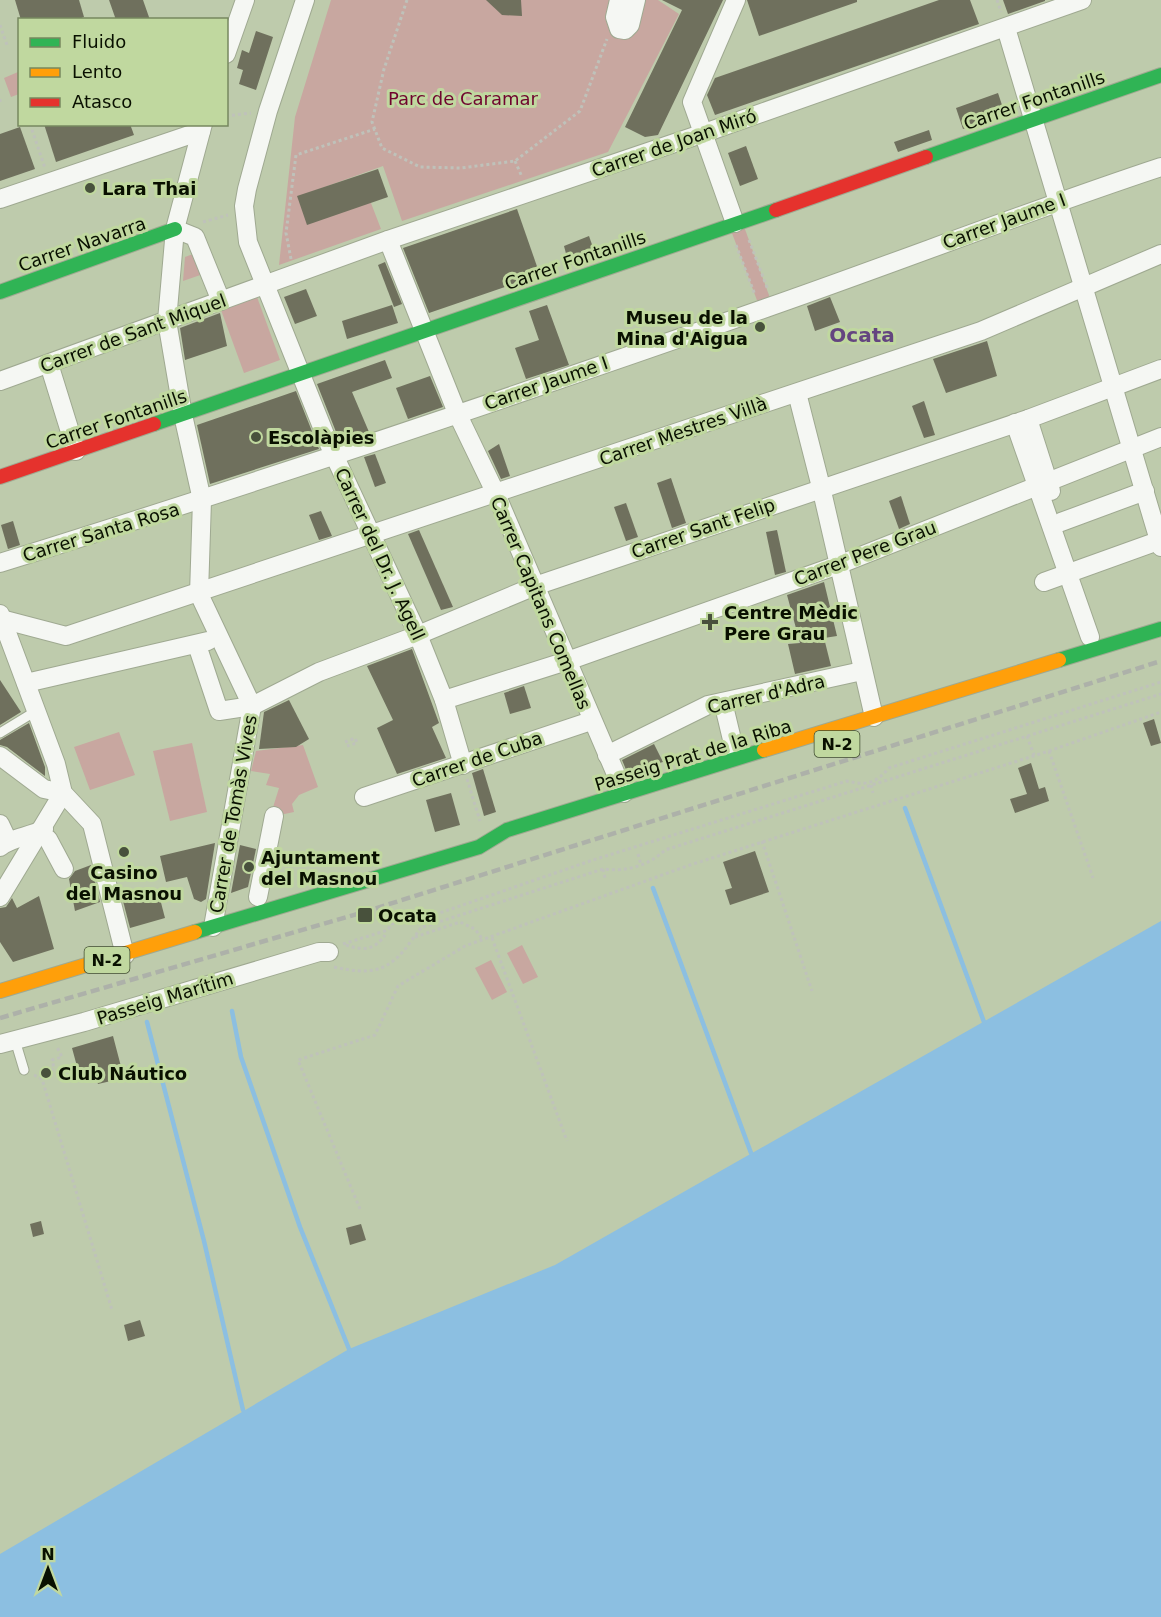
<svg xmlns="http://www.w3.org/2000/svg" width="1161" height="1617" font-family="'DejaVu Sans',sans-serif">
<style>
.green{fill:#c8a7a0}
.water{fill:#8cbfe1}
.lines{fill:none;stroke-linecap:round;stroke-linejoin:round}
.stream{stroke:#8cbfe1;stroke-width:4.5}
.building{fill:#6f705d}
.lane-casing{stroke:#9fa991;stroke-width:11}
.street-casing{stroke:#9fa991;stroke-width:20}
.fast-casing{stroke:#9fa991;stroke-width:16}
.slow-casing{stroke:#9fa991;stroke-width:16}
.jam-casing{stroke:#9fa991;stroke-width:16}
.path{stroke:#bfc2ba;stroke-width:3;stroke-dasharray:3 3;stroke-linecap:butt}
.lane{stroke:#f5f7f3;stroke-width:9}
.street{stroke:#f5f7f3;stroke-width:18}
.fast{stroke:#30b455;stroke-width:14}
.slow{stroke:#ff9f0a;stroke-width:14}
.jam{stroke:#e5322d;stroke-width:14}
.rail{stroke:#adb1a9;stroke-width:4.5;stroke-dasharray:9 4.5;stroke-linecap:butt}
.poi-dot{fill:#48513c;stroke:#c0d89f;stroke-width:2}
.labels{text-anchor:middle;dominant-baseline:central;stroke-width:6;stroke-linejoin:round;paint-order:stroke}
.shield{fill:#c0d89f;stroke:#404c30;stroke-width:1.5}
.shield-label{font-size:16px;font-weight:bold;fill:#091000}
.park-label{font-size:18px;fill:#6f042e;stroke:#c0d89f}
.street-label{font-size:18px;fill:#091000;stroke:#c0d89f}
.poi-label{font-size:18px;font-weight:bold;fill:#091000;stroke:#c0d89f;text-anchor:start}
.neighbourhood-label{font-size:20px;font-weight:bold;fill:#644580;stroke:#c0d89f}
</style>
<rect width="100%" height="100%" fill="#becbac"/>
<!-- green -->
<g class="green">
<path d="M 331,0 L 658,0 L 679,14 L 608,152 L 402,221 L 383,166 L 297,197 L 371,203 L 381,229 L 279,265 L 295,117 Z"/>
<path d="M 18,72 L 19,94 L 11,97 L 4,78 Z"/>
<path d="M 742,221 L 770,298 L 758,303 L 729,225 Z"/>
<path d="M 201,251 L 209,272 L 183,281 L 185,257 Z"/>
<path d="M 257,297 L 280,360 L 244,373 L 221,310 Z"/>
<path d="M 119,732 L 135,775 L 90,790 L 74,747 Z"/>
<path d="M 192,743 L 207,812 L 170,821 L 153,751 Z"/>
<path d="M 303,745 L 318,787 L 299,795 L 292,804 L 294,812 L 270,817 L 279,788 L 266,785 L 270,774 L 251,771 L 256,751 Z"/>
<path d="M 522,945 L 538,977 L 523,984 L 507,953 Z"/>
<path d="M 491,960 L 507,992 L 492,1000 L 475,968 Z"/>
</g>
<!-- water -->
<path class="water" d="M 1161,921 L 1161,1617 L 0,1617 L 0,1554 L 349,1349 L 555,1265 Z"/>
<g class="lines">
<!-- stream -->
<g class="stream">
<path d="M 905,808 L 984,1022"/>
<path d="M 653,888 L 751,1153"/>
<path d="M 232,1011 L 241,1057 L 300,1227 L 349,1349"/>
<path d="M 147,1022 L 204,1241 L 243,1410"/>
</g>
</g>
<!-- building -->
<g class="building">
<path d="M 15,0 L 79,0 L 84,17 L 76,20 L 21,20 Z"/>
<path d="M 109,0 L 143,0 L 150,20 L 116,20 Z"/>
<path d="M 486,0 L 521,0 L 522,16 L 502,15 Z"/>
<path d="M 662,0 L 723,0 L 658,135 L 645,137 L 625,127 L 682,10 Z"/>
<path d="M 747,0 L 857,0 L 857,2 L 759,36 Z"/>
<path d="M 939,0 L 970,0 L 979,24 L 715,115 L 707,95 L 715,78 Z"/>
<path d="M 1003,0 L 1045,0 L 1045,1 L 1008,14 Z"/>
<path d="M 256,31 L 273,37 L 256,90 L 239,84 L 243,70 L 237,68 L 242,50 L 249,53 Z"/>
<path d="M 998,93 L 1005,114 L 963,129 L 956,108 Z"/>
<path d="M 44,124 L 130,124 L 134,135 L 56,162 Z"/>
<path d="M 20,127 L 35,169 L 0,181 L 0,134 Z"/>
<path d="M 929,130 L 932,140 L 898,152 L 894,142 Z"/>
<path d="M 746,146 L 758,179 L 740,186 L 728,153 Z"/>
<path d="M 378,169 L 388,197 L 307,225 L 297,196 Z"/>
<path d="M 517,209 L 540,275 L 429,313 L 403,248 Z"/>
<path d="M 589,236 L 596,256 L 569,265 L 564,246 Z"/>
<path d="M 385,262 L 402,304 L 394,307 L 378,265 Z"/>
<path d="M 306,289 L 317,316 L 295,324 L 284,297 Z"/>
<path d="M 830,297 L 840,322 L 815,331 L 807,306 Z"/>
<path d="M 392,305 L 398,323 L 347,339 L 342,321 Z"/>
<path d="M 547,305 L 569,365 L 526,379 L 515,348 L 539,340 L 529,311 Z"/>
<path d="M 220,313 L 227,346 L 185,360 L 180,328 Z"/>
<path d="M 987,341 L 997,376 L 946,393 L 933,359 Z"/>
<path d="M 385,360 L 392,378 L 352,392 L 369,432 L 340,442 L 317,384 Z"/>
<path d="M 430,376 L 443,407 L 408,419 L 396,388 Z"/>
<path d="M 296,391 L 319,449 L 210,484 L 197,425 Z"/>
<path d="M 924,401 L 935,435 L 924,438 L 912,406 Z"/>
<path d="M 499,444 L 510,476 L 501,479 L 488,451 Z"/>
<path d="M 375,454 L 386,483 L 375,487 L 364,457 Z"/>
<path d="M 671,478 L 686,523 L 672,528 L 657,483 Z"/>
<path d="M 901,496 L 910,524 L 899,529 L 889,501 Z"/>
<path d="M 626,503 L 638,537 L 626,541 L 614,507 Z"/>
<path d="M 321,511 L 332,536 L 319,540 L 309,515 Z"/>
<path d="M 13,521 L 20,545 L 8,549 L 1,525 Z"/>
<path d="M 419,530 L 453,607 L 441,610 L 408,534 Z"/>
<path d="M 777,530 L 786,572 L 775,575 L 766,532 Z"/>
<path d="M 824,582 L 837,636 L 824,638 L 831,666 L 795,674 L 788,644 L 800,643 L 787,595 Z"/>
<path d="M 412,649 L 439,723 L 432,727 L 446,758 L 397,774 L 377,728 L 393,720 L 367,666 Z"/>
<path d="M 0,680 L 21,712 L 0,725 Z"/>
<path d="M 524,686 L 531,708 L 510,714 L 504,693 Z"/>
<path d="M 289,700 L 309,739 L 296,747 L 259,749 L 264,712 Z"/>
<path d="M 1154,719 L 1161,743 L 1151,746 L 1143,723 Z"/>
<path d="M 29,723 L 45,767 L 45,776 L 7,747 L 0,745 L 0,740 Z"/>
<path d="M 654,744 L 663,762 L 627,772 L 622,760 Z"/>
<path d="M 1031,763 L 1039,789 L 1045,787 L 1049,801 L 1015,813 L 1010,799 L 1027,794 L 1018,768 Z"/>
<path d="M 483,769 L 496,812 L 484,816 L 472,773 Z"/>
<path d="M 451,793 L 460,825 L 435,832 L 426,800 Z"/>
<path d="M 215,843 L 206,899 L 201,902 L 194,899 L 187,877 L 166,882 L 160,856 Z"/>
<path d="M 240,845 L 256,849 L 248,887 L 231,893 Z"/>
<path d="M 755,851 L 769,892 L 730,905 L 725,890 L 732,888 L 723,862 Z"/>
<path d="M 91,865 L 100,902 L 75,911 L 69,879 L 75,871 Z"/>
<path d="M 159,895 L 165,918 L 130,928 L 123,901 Z"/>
<path d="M 39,896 L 54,949 L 13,962 L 0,942 L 0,908 L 6,907 L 12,898 L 17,908 Z"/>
<path d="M 113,1036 L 124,1078 L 98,1084 L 95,1075 L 81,1081 L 72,1048 Z"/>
<path d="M 41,1221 L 44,1234 L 33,1237 L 30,1224 Z"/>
<path d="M 361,1224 L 366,1240 L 350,1245 L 346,1228 Z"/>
<path d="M 140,1320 L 145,1336 L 128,1341 L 124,1325 Z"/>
</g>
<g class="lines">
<!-- lane casing -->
<g class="lane-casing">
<g id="lane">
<path d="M 0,733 L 36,711"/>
<path d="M 15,1040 L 24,1070"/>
</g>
</g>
<!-- street casing -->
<g class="street-casing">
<g id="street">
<path d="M 305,0 L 268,111 L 247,189 L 244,206 L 248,242 L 328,442 L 418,635 L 444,700 L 463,765"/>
<path d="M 619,0 L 615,17 L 619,29 L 625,30 L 630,25 L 636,0"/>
<path d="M 1006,28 L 1161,547"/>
<path d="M 226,54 L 245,0"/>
<path d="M 203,124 L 175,229 L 167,321 L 183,415 L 202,500 L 199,594 L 252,706 L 213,927"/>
<path d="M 0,199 L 201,131"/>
<path d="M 735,223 L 692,102 L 736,0"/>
<path d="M 175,229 L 195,237 L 221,301"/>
<path d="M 388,240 L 457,413 L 496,494 L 624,793"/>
<path d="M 49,364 L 76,451"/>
<path d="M 0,381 L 388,240 L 710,131 L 1082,0"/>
<path d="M 797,393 L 821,487 L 874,717"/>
<path d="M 1028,419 L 1051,491"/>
<path d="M 1015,423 L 1090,637"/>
<path d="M 1061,522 L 1145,491"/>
<path d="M 0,563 C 257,483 512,397 766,308 C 898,262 1028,211 1161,167"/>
<path d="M 1044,582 L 1161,540"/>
<path d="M 0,614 L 56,764 L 63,793 L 92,824 L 125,955"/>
<path d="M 1,619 L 66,636 L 981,331 L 1161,254"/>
<path d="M 197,645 L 219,711 L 252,706 L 319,672 L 418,635 L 535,586 L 1028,419 L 1161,369"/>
<path d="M 26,683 L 208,641"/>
<path d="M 444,700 L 573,659 L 838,565 L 1161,437"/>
<path d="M 723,702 L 734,748"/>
<path d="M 607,755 L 708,705 L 862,671"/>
<path d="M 0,756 L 44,789 L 63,793"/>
<path d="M 364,797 L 591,721"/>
<path d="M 0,824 L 8,841"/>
<path d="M 48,839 L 64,869"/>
<path d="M 0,847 C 12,837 29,837 44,829"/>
<path d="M 0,897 L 63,793"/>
<path d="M 258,897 L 274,816"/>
<path d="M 0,1044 L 84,1022 L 319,952 L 329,952"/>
</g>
</g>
<!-- fast casing -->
<g class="fast-casing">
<g id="fast">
<path d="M 926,157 L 1161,75"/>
<path d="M 0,292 L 175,229"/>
<path d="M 154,424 L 776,210"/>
<path d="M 1059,660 L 1161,629"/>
<path d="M 195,932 L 479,847 L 507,830 L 764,750"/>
</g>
</g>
<!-- slow casing -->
<g class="slow-casing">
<g id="slow">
<path d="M 764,750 L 1059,660"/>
<path d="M 0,991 L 195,932"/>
</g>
</g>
<!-- jam casing -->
<g class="jam-casing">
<g id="jam">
<path d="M 776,210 L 926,157"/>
<path d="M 0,477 L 154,424"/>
</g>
</g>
<!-- path -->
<g class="path">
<path d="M 407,0 L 384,69 L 372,122 L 382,148 L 420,167 L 461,168 L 515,161 L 580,111 L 607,39"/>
<path d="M 997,0 L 1001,12"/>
<path d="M 0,25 L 7,45"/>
<path d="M 0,99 L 0,102"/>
<path d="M 226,116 L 251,113"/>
<path d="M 30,124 L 45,168"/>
<path d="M 515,161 L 522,177"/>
<path d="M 203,222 L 228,215"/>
<path d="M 749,240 L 768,290"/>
<path d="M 736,245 L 755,295"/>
<path d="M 291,259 L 286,233 L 296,155 L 375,129"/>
<path d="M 1027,736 L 1034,755"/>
<path d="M 345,742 L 355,738 L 357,743 L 347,746"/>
<path d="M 1049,751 L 1093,878"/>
<path d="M 467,779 L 480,821"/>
<path d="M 871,785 L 873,793"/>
<path d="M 762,841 L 812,991"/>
<path d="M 638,854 L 641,865"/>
<path d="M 603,869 L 605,878"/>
<path d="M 423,927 L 603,869 C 626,872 648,866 665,850 L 1161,694"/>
<path d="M 415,937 L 460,922 L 475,929 L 483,940"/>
<path d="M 492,938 L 567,1141"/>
<path d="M 343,944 L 388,930 L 391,924 L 423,914 L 432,924"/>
<path d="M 346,945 C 363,951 375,950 385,935"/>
<path d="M 334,967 C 370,975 389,973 411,941 C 417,933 422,928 425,918 L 593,860 L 847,781 C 866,786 876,783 889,768 L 1161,682"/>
<path d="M 34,1075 L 42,1079 L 112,1310"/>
<path d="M 42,1079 L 54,1068 L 52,1060 L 62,1057 L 57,1047"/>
<path d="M 360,1209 L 298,1060 L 375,1035 L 398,986 L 465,946 L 690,865 L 1049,751 L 1161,712"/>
</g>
<!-- lane -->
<use href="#lane" class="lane"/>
<!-- street -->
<use href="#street" class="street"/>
<!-- fast -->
<use href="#fast" class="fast"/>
<!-- slow -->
<use href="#slow" class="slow"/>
<!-- jam -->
<use href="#jam" class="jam"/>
<!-- rail -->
<path class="rail" d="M 0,1018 L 364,912 L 1161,661"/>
</g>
<!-- markers -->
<g class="poi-dot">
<circle cx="90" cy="188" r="6"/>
<circle cx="760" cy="327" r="6"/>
<circle cx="256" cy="437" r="6"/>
<path d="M707 613h6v6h6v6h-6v6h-6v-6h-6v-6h6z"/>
<circle cx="124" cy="852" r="6"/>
<circle cx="249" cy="867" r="6"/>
<rect x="357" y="907" width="16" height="16" rx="3"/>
<circle cx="46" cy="1073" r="6"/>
</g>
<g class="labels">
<!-- shield labels -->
<g class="shield">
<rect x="814.5" y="731" width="45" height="26" rx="4.5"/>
<rect x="84.5" y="947" width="45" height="26" rx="4.5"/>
</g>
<g class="shield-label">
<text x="837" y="744">N-2</text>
<text x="107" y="960">N-2</text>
</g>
<!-- park labels -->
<g class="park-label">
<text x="463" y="98">Parc de Caramar</text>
</g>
<!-- street labels -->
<g class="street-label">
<text transform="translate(1034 100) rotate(-19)">Carrer Fontanills</text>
<text transform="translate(674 143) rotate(-19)">Carrer de Joan Miró</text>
<text transform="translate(1004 221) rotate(-20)">Carrer Jaume I</text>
<text transform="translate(82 244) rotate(-19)">Carrer Navarra</text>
<text transform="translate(575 260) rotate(-19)">Carrer Fontanills</text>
<text transform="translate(133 333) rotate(-20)">Carrer de Sant Miquel</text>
<text transform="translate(546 383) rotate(-19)">Carrer Jaume I</text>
<text transform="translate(116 419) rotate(-19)">Carrer Fontanills</text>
<text transform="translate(683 431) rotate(-19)">Carrer Mestres Villà</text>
<text transform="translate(703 528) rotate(-19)">Carrer Sant Felip</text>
<text transform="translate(101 532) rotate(-17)">Carrer Santa Rosa</text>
<text transform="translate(865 553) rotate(-21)">Carrer Pere Grau</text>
<text transform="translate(380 554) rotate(65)">Carrer del Dr. J. Agell</text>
<text transform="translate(541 603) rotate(67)">Carrer Capitans Comellas</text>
<text transform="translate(766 694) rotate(-13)">Carrer d'Adra</text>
<text transform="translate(693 755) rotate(-17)">Passeig Prat de la Riba</text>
<text transform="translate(477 759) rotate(-19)">Carrer de Cuba</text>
<text transform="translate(233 814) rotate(-80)">Carrer de Tomàs Vives</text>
<text transform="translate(165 998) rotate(-17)">Passeig Marítim</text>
</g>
<!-- poi labels -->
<g class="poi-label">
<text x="102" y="188">Lara Thai</text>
<text x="748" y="317" text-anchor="end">Museu de la<tspan x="748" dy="21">Mina d'Aigua</tspan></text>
<text x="268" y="437">Escolàpies</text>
<text x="724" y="612">Centre Mèdic<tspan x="724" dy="21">Pere Grau</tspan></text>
<text x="261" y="857">Ajuntament<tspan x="261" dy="21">del Masnou</tspan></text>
<text x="124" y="872" text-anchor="middle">Casino<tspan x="124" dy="21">del Masnou</tspan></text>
<text x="378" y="915">Ocata</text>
<text x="58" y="1073">Club Náutico</text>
</g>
<!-- neighbourhood labels -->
<g class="neighbourhood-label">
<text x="862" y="335">Ocata</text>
</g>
</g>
<!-- legend -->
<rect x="18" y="18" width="210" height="108" fill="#c0d89f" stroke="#77885f" stroke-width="1.5"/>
<rect x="30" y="38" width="30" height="9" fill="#30b455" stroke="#77885f" stroke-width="1.5"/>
<text x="72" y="48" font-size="18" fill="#091000">Fluido</text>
<rect x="30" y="68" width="30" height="9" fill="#ff9f0a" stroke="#77885f" stroke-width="1.5"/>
<text x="72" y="78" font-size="18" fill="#091000">Lento</text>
<rect x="30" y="98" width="30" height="9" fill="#e5322d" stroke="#77885f" stroke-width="1.5"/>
<text x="72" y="108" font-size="18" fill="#091000">Atasco</text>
<!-- north arrow -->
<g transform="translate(48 1569)" stroke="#c0d89f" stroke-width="4.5" paint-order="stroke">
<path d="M0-4.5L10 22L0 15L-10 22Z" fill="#091000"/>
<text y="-9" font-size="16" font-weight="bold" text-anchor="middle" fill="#091000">N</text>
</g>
</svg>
